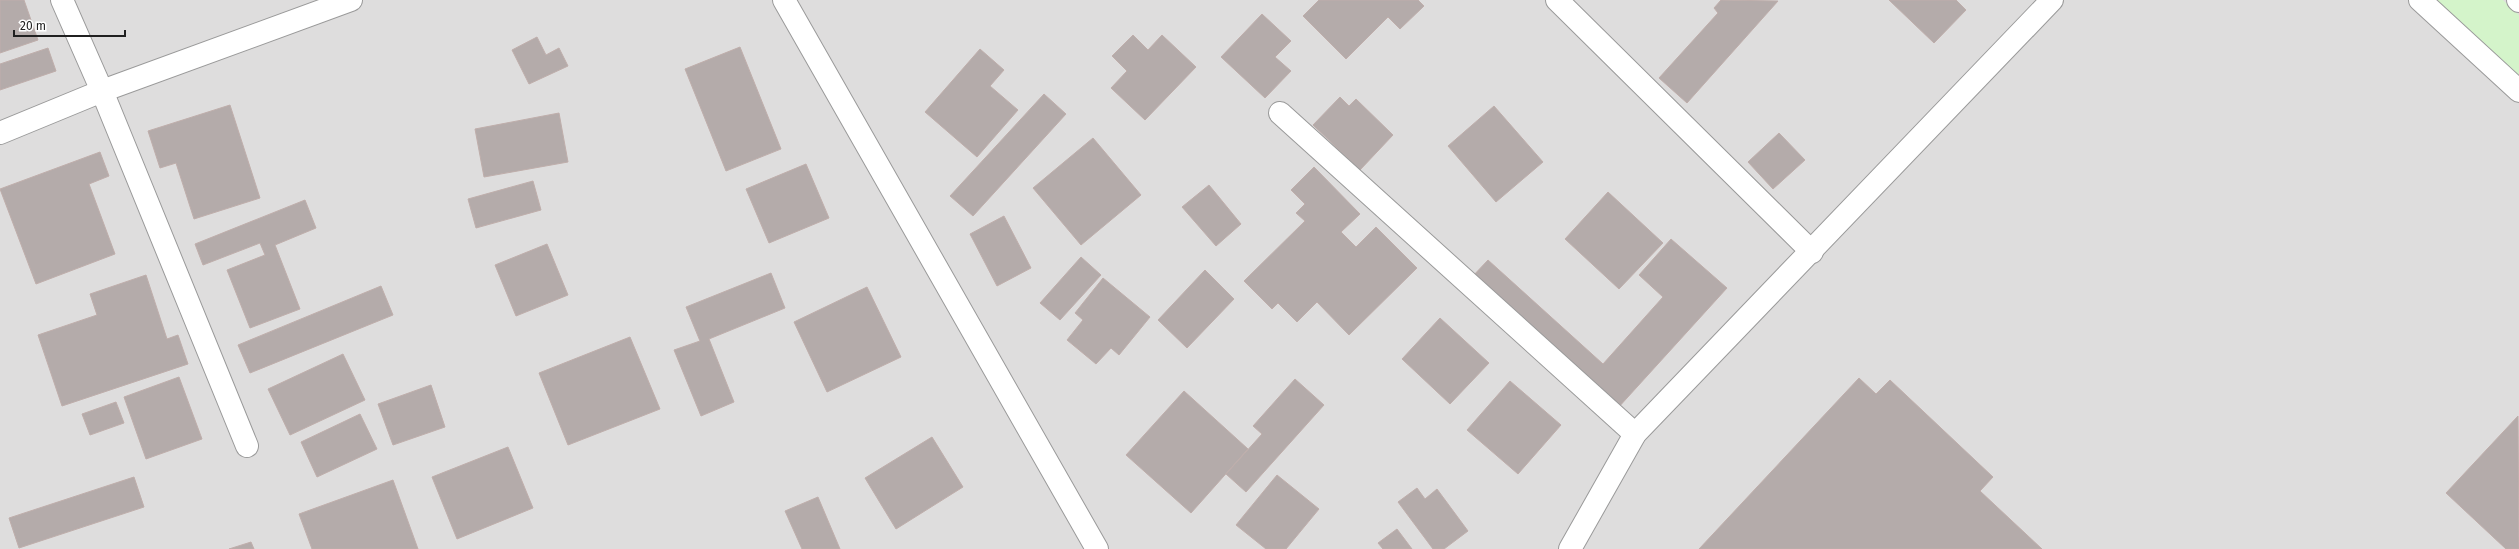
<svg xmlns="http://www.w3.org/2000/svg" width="2519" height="549" font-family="'Fira Sans',sans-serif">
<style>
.residential{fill:#dedddd}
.park{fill:#d4f4ca}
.building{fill:#b4abaa;stroke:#bfaeab}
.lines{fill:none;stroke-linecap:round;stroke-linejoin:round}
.minor-casing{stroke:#9a9a9a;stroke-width:24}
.minor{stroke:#fff;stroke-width:22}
</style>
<rect width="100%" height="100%" fill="#efeae7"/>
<!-- residential -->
<rect class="residential" x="0" y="0" width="2519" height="549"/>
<!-- park -->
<path class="park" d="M 2430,0 L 2503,0 L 2519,15 L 2519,83 Z"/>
<!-- building -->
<g class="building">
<path d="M 0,0 L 24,0 L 38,40 L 0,53 Z"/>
<path d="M 1319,0 L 1418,0 L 1424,6 L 1400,29 L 1388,17 L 1346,59 L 1303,16 Z"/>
<path d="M 1721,0 L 1778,1 L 1687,103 L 1659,78 L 1718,13 L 1714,8 Z"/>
<path d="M 1889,0 L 1956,0 L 1966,10 L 1934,43 Z"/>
<path d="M 1262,14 L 1291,41 L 1275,57 L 1291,71 L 1265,98 L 1221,57 Z"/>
<path d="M 1133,35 L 1148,50 L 1162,35 L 1196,67 L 1145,120 L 1111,88 L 1127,71 L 1112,56 Z"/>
<path d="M 537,37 L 546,55 L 559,48 L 568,66 L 529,84 L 512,50 Z"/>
<path d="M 740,47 L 781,149 L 726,171 L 685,69 Z"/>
<path d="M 48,48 L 56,71 L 0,90 L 0,64 Z"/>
<path d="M 980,49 L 1004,70 L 990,86 L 1018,110 L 977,157 L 925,112 Z"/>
<path d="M 1044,94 L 1066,114 L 973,216 L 950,196 Z"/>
<path d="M 1340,97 L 1349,106 L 1356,99 L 1393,135 L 1360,170 L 1313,125 Z"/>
<path d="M 230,105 L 260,198 L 194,219 L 176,163 L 160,168 L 148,131 Z"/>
<path d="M 1494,106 L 1543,162 L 1496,202 L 1448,146 Z"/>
<path d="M 559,113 L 568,162 L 484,177 L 475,129 Z"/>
<path d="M 1779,133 L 1805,160 L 1773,189 L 1748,162 Z"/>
<path d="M 1093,138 L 1141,195 L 1081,245 L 1033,188 Z"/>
<path d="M 100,152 L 109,176 L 89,184 L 115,254 L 36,284 L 0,189 Z"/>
<path d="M 806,164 L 829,218 L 769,243 L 746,189 Z"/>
<path d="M 1314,167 L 1360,214 L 1341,232 L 1356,247 L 1376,227 L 1417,268 L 1349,335 L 1317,302 L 1297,322 L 1278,303 L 1272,309 L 1244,281 L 1305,221 L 1296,213 L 1305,204 L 1291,190 Z"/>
<path d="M 533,181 L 541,210 L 476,228 L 468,199 Z"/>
<path d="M 1209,185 L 1241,224 L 1216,246 L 1182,207 Z"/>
<path d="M 1608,192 L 1663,243 L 1619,289 L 1565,239 Z"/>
<path d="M 305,200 L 316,228 L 275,245 L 300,309 L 250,328 L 227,270 L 265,255 L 260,243 L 203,265 L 195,244 Z"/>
<path d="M 1004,216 L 1031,268 L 997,286 L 970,234 Z"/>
<path d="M 1671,239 L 1727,288 L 1617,409 L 1471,278 L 1488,260 L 1603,364 L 1663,297 L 1639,275 Z"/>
<path d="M 547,244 L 568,295 L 516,316 L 495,265 Z"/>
<path d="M 1081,257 L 1101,275 L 1060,320 L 1040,303 Z"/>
<path d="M 1205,270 L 1234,299 L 1187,348 L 1158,320 Z"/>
<path d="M 771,273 L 785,308 L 709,339 L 734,402 L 701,416 L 674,350 L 700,341 L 686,307 Z"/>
<path d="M 146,275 L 167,339 L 178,335 L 188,364 L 62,406 L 38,335 L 97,315 L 90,294 Z"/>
<path d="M 1103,278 L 1150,317 L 1119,355 L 1111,348 L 1096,364 L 1067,340 L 1083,320 L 1075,313 Z"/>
<path d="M 381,286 L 393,315 L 250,373 L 238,345 Z"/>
<path d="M 867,287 L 901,357 L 827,392 L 794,322 Z"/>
<path d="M 1440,318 L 1489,363 L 1450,404 L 1402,359 Z"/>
<path d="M 630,337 L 660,409 L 568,445 L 539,373 Z"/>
<path d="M 343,354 L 365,400 L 290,435 L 268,389 Z"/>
<path d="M 179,377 L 202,439 L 146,459 L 124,397 Z"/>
<path d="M 1859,378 L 1876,394 L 1890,380 L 1993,477 L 1980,491 L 2042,549 L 1699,549 Z"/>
<path d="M 1295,379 L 1324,405 L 1246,492 L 1226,474 L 1262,434 L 1253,426 Z"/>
<path d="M 1510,381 L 1561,425 L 1518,474 L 1467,430 Z"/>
<path d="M 431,385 L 445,427 L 393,445 L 378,404 Z"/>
<path d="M 1184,391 L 1248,449 L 1191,513 L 1126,455 Z"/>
<path d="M 116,402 L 124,423 L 90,435 L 82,414 Z"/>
<path d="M 360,414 L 377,449 L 317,477 L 301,442 Z"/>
<path d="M 2518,416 L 2519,549 L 2506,549 L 2446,493 Z"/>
<path d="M 932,437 L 963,487 L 896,529 L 865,478 Z"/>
<path d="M 508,447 L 533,508 L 457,539 L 432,477 Z"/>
<path d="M 1277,475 L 1319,509 L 1286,549 L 1266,549 L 1236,525 Z"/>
<path d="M 134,477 L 144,507 L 19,548 L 9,518 Z"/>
<path d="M 393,480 L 418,549 L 312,549 L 299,514 Z"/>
<path d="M 1417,488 L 1425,499 L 1437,489 L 1468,531 L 1444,549 L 1433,549 L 1398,502 Z"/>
<path d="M 818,497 L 840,549 L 802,549 L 785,511 Z"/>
<path d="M 1397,529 L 1412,549 L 1383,549 L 1378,543 Z"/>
<path d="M 251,542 L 254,549 L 229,549 Z"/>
</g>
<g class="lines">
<!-- minor casing -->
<g class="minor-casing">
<g id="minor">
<path d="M 62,0 L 102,91 L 247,446"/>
<path d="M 784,0 L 1097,549"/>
<path d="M 1557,0 L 1812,252"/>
<path d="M 2420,0 L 2519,91"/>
<path d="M 2518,0 L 2519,1"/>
<path d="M 1280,113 L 1635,434"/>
<path d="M 0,133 L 102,91 L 351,0"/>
<path d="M 1570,549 L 1635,434 L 2052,0"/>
</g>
</g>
<!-- minor -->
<use href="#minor" class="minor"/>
</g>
<!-- scale -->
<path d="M14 30v6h111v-6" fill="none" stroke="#202020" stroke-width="2"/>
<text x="20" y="30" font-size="12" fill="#202020" stroke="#ffffff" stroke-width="3" paint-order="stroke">20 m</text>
</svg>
